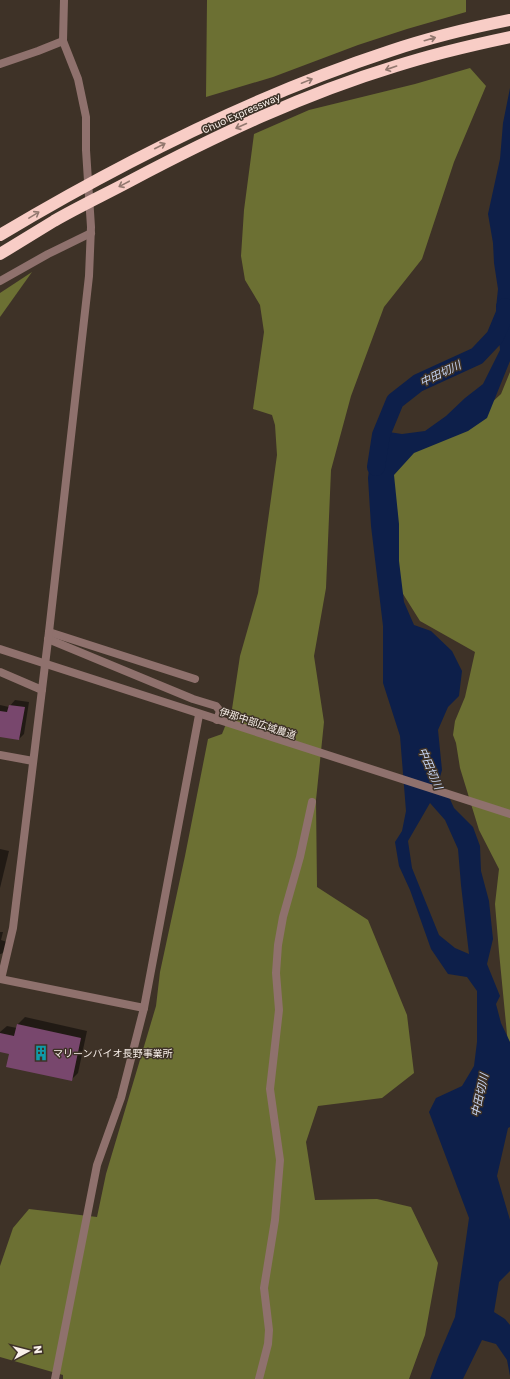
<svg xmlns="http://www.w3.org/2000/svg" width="510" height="1379" font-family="'Golos Text','Noto Sans JP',sans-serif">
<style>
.forest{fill:#6c7033}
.water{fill:#0d1f4a;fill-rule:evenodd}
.shadow{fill:#0007}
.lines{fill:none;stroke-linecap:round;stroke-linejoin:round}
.river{stroke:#0d1f4a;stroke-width:18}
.building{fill:#78476d}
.minor{stroke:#8f716d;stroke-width:8}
.tertiary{stroke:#8f716d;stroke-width:8}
.motorway{stroke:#f8cdc6;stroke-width:12}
.oneway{stroke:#92786f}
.labels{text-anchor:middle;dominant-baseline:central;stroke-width:3;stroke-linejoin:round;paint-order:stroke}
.street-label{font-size:10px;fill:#f9f0ea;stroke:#3e3227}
.poi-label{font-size:10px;fill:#f9f0ea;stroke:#3e3227;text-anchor:start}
.water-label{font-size:11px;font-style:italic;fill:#c7d6f5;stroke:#3e3227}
</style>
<rect width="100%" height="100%" fill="#3e3227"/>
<!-- forest -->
<g class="forest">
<path d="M 207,0 L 466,0 L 466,12 L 407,29 L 358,45 L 273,77 L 206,97 Z"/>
<path d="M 470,68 L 486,86 L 454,162 L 422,259 L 384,307 L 351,396 L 331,470 L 326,588 L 314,656 L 324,722 L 316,800 L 317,887 L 368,920 L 407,1015 L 414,1073 L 382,1098 L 318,1106 L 306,1142 L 315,1200 L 377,1199 L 411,1207 L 438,1263 L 425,1335 L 409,1379 L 63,1379 L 63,1375 L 0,1357 L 0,1266 L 13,1228 L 29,1209 L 97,1217 L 106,1174 L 156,1006 L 160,972 L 185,856 L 208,739 L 222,734 L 232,709 L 240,656 L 258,593 L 277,455 L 275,425 L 272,415 L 253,409 L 264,332 L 260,305 L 245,280 L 241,256 L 244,210 L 254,134 L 309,110 L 415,84 Z"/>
<path d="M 32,272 L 0,317 L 0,293 Z"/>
<path d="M 510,372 L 510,1065 L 499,952 L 495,904 L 499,869 L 479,830 L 460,768 L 456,743 L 453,735 L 455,721 L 465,697 L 475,652 L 420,621 L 393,578 L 387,471 L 410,441 L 476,417 L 501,394 Z"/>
</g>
<!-- water -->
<path class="water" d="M 510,88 L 510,361 L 487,418 L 468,431 L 414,453 L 394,475 L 399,524 L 399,561 L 404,602 L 414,625 L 431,631 L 452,651 L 462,671 L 459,696 L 448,707 L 438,730 L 442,770 L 440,777 L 454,808 L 473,827 L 480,846 L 481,871 L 489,901 L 493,939 L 487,964 L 500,996 L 496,1004 L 501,1023 L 510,1042 L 510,1127 L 508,1128 L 497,1176 L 510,1220 L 510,1271 L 499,1282 L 494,1312 L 505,1319 L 510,1325 L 510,1376 L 507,1360 L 496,1344 L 482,1340 L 463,1379 L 430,1379 L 438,1357 L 455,1317 L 469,1218 L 429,1112 L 436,1098 L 462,1086 L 474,1066 L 477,1042 L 477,991 L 467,977 L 448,974 L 431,949 L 410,890 L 399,866 L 395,842 L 402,831 L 406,811 L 400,736 L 383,683 L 383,626 L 371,526 L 368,478 L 371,452 L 389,432 L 402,434 L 425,431 L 446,416 L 465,398 L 483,384 L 500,350 L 496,308 L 498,289 L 494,263 L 493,243 L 488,214 L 500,159 L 503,123 ZM 430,803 L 445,820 L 458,849 L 461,885 L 469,954 L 455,948 L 439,935 L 412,868 L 408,841 Z"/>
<!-- shadow -->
<g class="shadow">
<path d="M 15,700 L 29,702 L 24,734 L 19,739 L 0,736 L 0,705 L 9,707 Z"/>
<path d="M 0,849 L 9,851 L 0,888 Z"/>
<path d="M 0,932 L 3,932 L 1,940 L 7,942 L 5,951 L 1,954 L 0,954 Z"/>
<path d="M 25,1017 L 87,1031 L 78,1073 L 71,1080 L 10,1053 L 0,1051 L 0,1032 L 7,1026 L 17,1028 L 18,1024 Z"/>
</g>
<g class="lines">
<!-- river -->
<path class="river" d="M 376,467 L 381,435 L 395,401 L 418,383 L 477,356 L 495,337 L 505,313 L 505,307"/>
</g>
<!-- building -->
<g class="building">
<path d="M 9,705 L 25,707 L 19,740 L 0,737 L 0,711 L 7,712 Z"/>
<path d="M 17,1024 L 81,1038 L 72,1081 L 6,1067 L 9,1054 L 0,1052 L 0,1033 L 14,1036 Z"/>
</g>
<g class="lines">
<!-- minor -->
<g class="minor">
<path d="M 0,64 L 38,51 L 63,41"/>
<path d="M 0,281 L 48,254 L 91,233"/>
<path d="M 49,632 L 195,679"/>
<path d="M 48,639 L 193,699 L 216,706 L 220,711 L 217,720"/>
<path d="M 0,672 L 42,690"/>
<path d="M 0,755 L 33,761"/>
<path d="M 1,979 L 13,928 L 49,632 L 89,276 L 91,227 L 86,150 L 86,117 L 78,79 L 63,41 L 64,0"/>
<path d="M 55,1379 L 97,1165 L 121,1098 L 144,1008"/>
<path d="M 259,1379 L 268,1344 L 269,1330 L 264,1288 L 275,1220 L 280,1160 L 270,1089 L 279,1010 L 276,973 L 278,945 L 283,917 L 300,857 L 312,802"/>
</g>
<!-- tertiary -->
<g class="tertiary">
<path d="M 0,649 L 510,814"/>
<path d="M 0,979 L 144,1008 L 199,715"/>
</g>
<!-- motorway -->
<g class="motorway">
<path d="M 0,235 C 124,161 253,96 390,51 C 429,38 470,28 510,20"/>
<path d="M 0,254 C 18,243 36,232 54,221 C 80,206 106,194 132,180 C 217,135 304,94 396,66 C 433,54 472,45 510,37"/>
</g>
</g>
<!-- one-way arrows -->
<defs><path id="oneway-shaft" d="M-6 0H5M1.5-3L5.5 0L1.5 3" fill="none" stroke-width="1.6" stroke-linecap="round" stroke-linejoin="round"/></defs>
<g class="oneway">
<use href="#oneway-shaft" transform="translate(430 39) rotate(-16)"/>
<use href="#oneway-shaft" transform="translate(391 68) rotate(161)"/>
<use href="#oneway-shaft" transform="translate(307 81) rotate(-22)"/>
<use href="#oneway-shaft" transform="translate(241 126) rotate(156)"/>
<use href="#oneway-shaft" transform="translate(160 146) rotate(-27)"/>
<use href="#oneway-shaft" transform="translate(124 184) rotate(152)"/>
<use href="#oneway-shaft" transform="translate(34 215) rotate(-31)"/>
</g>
<!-- icons -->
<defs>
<g id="building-bare" transform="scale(1.2)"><path d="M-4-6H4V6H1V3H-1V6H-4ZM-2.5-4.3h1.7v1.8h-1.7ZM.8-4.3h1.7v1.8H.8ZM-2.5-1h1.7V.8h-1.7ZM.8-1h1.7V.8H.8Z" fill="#0f9aa8" stroke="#3e3227" stroke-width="2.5" paint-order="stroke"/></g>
</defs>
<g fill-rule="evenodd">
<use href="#building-bare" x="41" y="1053"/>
</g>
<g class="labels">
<!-- street labels -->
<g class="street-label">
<text transform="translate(241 113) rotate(-24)">Chuo Expressway</text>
<text transform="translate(258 723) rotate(18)">伊那中部広域農道</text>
</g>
<!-- poi labels -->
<g class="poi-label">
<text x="53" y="1053">マリーンバイオ長野事業所</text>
</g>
<!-- water labels -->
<g class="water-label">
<text transform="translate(440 373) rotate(-25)">中田切川</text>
<text transform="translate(431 768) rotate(67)">中田切川</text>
<text transform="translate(479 1095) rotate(-78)">中田切川</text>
</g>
</g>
<!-- north arrow -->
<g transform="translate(28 1351) rotate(83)" stroke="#3e3227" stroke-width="3" paint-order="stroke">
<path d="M0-3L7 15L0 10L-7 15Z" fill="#f9f0ea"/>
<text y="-6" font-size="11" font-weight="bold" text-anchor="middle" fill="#f9f0ea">N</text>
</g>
</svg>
